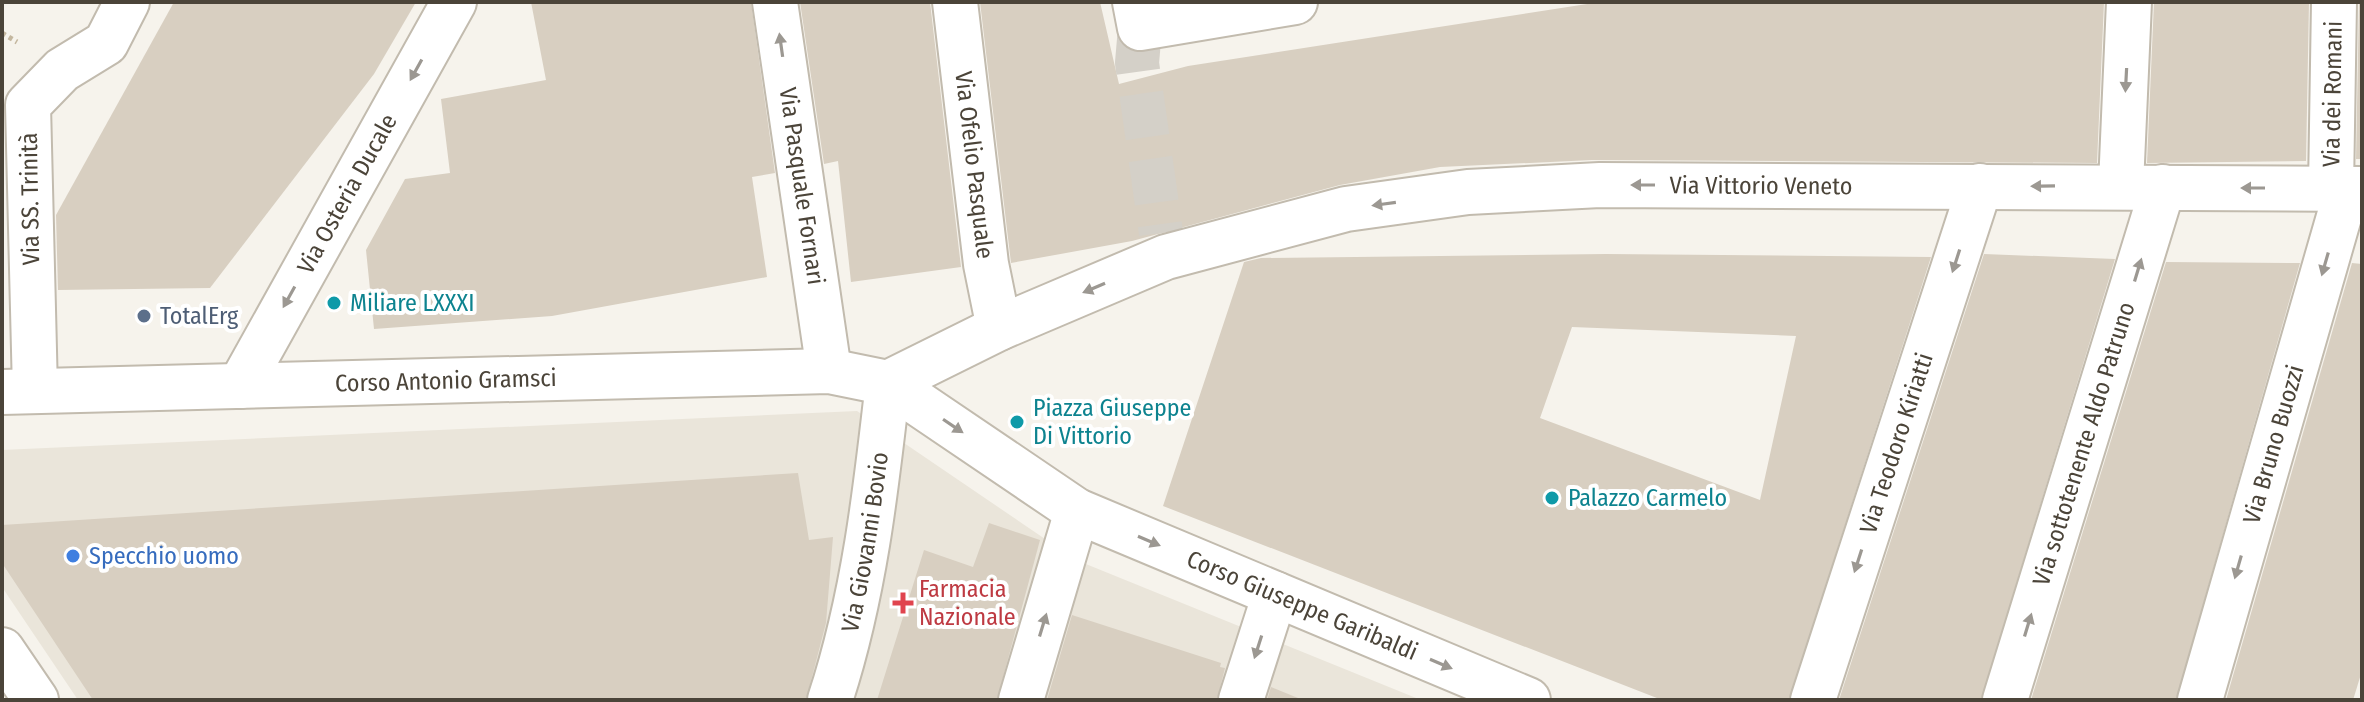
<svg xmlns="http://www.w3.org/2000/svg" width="2364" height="702" font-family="'Fira Sans Condensed',sans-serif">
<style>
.residential{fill:#eae5da}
.building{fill:#d8cfc1;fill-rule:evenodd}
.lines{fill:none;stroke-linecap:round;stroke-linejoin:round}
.minor-tunnel{stroke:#d4d0c8;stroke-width:44;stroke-dasharray:44 22;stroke-linecap:butt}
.minor-casing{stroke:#c2bbae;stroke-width:48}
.tertiary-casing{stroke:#c2bbae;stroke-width:48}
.path{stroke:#c4b79f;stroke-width:5;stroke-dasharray:4 4;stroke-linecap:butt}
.minor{stroke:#fff;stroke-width:44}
.tertiary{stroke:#fff;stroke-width:44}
.oneway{fill:#9c9892}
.culture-dot{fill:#0f9aa8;stroke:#fff;stroke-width:3}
.service-dot{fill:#5c6f8a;stroke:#fff;stroke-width:3}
.shop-dot{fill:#3f7fe0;stroke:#fff;stroke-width:3}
.health-dot{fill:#e0444e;stroke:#fff;stroke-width:3}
.labels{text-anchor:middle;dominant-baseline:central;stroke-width:8;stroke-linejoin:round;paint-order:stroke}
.street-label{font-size:24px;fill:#4b4439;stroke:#fff}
.culture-label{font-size:24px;fill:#0d838f;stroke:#fff;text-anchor:start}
.service-label{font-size:24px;fill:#4e5e75;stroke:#fff;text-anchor:start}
.shop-label{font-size:24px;fill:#366cbe;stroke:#fff;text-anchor:start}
.health-label{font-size:24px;fill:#be3a42;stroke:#fff;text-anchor:start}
</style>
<rect width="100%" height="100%" fill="#f6f3ec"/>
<!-- residential -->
<path class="residential" d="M 857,411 L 1076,560 L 1421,700 L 78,700 L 2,587 L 2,450 Z"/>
<!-- building -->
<g class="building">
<path d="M 174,2 L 416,2 L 374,74 L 210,288 L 58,290 L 56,215 Z"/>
<path d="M 531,2 L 751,2 L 775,173 L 752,177 L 767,277 L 552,316 L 374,329 L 366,250 L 405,179 L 450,173 L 441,99 L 546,80 Z"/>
<path d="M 800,2 L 930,2 L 961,267 L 851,282 L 838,161 L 824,164 Z"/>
<path d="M 980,2 L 1100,2 L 1119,84 L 1188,66 L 1600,2 L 2104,2 L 2097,163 L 1592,160 L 1440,167 L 1340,185 L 1132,241 L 1011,263 Z"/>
<path d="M 2154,2 L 2309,2 L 2306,161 L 2147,163 Z"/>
<path d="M 2359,2 L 2362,2 L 2362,159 L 2356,159 Z"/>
<path d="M 1606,254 L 1931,257 L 1789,700 L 1662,700 L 1163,506 L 1244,262 L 1261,258 ZM 1572,327 L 1796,336 L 1760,500 L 1540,418 Z"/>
<path d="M 1984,254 L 2115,259 L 1981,700 L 1839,700 Z"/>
<path d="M 2166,262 L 2300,263 L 2176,700 L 2031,700 Z"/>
<path d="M 2352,263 L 2362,264 L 2362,671 L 2353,700 L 2226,700 Z"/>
<path d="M 798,473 L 809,540 L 833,537 L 826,623 L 806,700 L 93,700 L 2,563 L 2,525 Z"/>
<path d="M 989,523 L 1040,540 L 997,700 L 877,700 L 924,550 L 973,567 Z"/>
<path d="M 1072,615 L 1221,663 L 1220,667 L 1225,668 L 1217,700 L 1047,700 Z"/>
<path d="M 1271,687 L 1298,698 L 1298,700 L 1267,700 Z"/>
</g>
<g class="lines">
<!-- minor-tunnel -->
<path class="minor-tunnel" d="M 1140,28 L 1137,63 L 1161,233"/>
<!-- minor casing -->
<g class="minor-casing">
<g id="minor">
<path id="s1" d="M 775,2 L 829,371"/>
<path id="s2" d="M 955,2 L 986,264 L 999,328"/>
<path d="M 1135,2 L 1140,28 L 1295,2"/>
<path d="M 2121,185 L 2129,2"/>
<path id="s3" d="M 2331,188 L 2334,2"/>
<path id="s4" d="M 240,386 L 454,2"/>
<path d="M 35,391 L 28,105 L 62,70 L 106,43 L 127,2"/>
<path d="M 2,650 L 36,700"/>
<path id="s5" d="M 830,700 C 864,597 876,490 888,383"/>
<path d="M 1021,700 L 1077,511"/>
<path d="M 1241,700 L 1275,594"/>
<path id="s6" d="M 1813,700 L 1980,186"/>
<path id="s7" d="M 2005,700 L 2163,187"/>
<path id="s8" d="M 2200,700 L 2347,189"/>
</g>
</g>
<!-- tertiary casing -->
<g class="tertiary-casing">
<g id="tertiary">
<path id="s9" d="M 888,383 L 999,328 L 1166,257 L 1346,209 L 1468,192 L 1600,185 L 2362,189"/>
<path id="s10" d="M 2,392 L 829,371 L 888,383 L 1077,511 L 1528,700"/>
</g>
</g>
<!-- path -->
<path class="path" d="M 2,33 L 17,42"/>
<!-- minor -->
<use href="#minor" class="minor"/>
<!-- tertiary -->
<use href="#tertiary" class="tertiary"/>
</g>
<!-- one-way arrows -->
<defs><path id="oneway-solid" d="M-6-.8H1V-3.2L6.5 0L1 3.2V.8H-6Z" transform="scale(2)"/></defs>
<g class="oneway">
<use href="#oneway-solid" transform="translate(781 45) rotate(-98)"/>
<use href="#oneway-solid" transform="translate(416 70) rotate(119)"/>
<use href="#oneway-solid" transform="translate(2126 80) rotate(93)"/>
<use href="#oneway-solid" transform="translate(1643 185) rotate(-180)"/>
<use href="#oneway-solid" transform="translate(2043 186) rotate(179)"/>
<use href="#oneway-solid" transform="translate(2253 188) rotate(-180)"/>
<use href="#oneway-solid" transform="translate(1384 204) rotate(172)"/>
<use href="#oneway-solid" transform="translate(1956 261) rotate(108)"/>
<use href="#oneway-solid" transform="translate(2325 264) rotate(106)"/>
<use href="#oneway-solid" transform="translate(2138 270) rotate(-73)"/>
<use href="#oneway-solid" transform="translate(1094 288) rotate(157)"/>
<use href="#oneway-solid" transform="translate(289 297) rotate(119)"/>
<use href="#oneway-solid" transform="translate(953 426) rotate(34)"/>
<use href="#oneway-solid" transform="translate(1149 541) rotate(23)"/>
<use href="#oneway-solid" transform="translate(1858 561) rotate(108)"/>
<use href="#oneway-solid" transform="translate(2238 567) rotate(106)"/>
<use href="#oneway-solid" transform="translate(1043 625) rotate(-73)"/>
<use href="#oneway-solid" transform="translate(2028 625) rotate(-73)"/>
<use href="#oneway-solid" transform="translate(1258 647) rotate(108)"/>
<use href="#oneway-solid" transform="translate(1441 664) rotate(23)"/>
</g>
<!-- markers -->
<g class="culture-dot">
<circle cx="334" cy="303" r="8"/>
<circle cx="1017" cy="422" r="8"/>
<circle cx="1552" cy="498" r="8"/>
</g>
<circle class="service-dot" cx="144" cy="316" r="8"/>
<circle class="shop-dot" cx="73" cy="556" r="8"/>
<path class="health-dot" d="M899 591h8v8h8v8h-8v8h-8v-8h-8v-8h8z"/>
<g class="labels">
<!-- street labels -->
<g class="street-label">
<text stroke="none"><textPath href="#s3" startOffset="94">Via dei Romani</textPath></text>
<text stroke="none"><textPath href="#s2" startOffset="164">Via Ofelio Pasquale</textPath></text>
<text stroke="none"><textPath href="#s9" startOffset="908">Via Vittorio Veneto</textPath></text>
<text stroke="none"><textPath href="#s1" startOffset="186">Via Pasquale Fornari</textPath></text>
<text stroke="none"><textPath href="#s4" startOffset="220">Via Osteria Ducale</textPath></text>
<text transform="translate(30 199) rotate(-91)">Via SS. Trinità</text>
<text stroke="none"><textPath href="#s10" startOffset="444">Corso Antonio Gramsci</textPath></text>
<text stroke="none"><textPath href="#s6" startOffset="270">Via Teodoro Kiriatti</textPath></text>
<text stroke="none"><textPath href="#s7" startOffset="268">Via sottotenente Aldo Patruno</textPath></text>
<text stroke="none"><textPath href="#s8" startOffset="266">Via Bruno Buozzi</textPath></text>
<text stroke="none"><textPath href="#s5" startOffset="162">Via Giovanni Bovio</textPath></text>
<text stroke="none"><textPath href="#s10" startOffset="1360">Corso Giuseppe Garibaldi</textPath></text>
</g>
<!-- culture labels -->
<g class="culture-label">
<text x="350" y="303">Miliare LXXXI</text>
<text x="1033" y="408">Piazza Giuseppe<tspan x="1033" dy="28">Di Vittorio</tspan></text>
<text x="1568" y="498">Palazzo Carmelo</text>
</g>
<!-- service labels -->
<g class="service-label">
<text x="160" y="316">TotalErg</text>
</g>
<!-- shop labels -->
<g class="shop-label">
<text x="89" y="556">Specchio uomo</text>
</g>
<!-- health labels -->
<g class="health-label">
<text x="919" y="589">Farmacia<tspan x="919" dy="28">Nazionale</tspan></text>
</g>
</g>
<!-- border -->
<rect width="2364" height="702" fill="none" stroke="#4b4439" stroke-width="8"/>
</svg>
